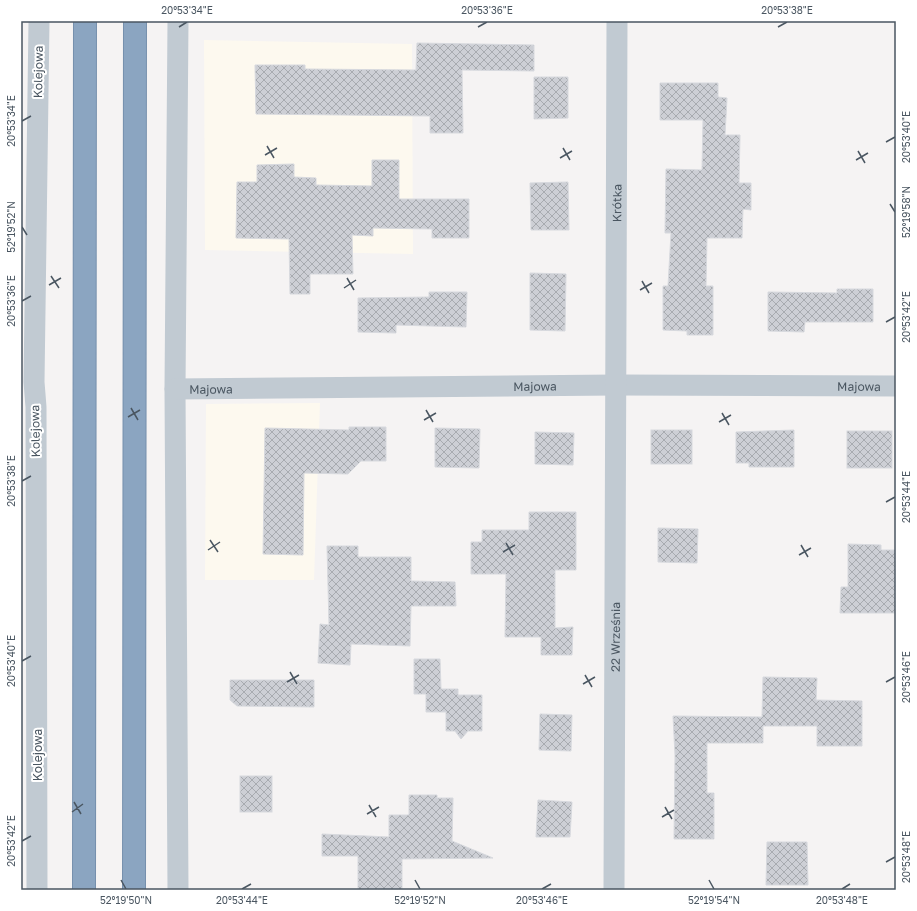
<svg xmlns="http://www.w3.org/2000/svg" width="917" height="911" font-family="'Golos Text',sans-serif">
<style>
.commercial{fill:#fdf9ef}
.building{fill:url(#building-cross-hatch);stroke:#d7d9de}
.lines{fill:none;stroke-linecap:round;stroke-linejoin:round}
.highway-casing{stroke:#7690ad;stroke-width:24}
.street{stroke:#c1cad2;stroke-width:21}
.highway{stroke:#8ba5c1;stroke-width:22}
.ticks{fill:none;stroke:#4a5661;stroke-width:1.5}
.labels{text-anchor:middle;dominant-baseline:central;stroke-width:4;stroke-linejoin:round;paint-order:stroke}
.street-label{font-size:12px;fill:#4a5661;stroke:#fff}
.neatline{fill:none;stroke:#4a5661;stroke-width:1.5}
.ticks-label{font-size:10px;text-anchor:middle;fill:#4a5661}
</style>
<defs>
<pattern id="building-cross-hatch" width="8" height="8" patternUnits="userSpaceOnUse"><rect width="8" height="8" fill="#cdcfd5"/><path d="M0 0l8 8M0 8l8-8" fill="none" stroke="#a8abb0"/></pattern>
</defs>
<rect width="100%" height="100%" fill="#f5f3f3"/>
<!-- commercial -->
<g class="commercial">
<path d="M 204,40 L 412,44 L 413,254 L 205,250 Z"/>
<path d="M 320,403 L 314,580 L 205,580 L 206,404 Z"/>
</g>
<!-- building -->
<g class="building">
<path d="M 417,43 L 534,45 L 534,71 L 462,70 L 463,133 L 430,133 L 430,116 L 256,114 L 255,65 L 305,65 L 305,69 L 416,70 Z"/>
<path d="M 534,77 L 568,77 L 568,118 L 534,119 Z"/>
<path d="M 660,83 L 718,83 L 718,97 L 727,98 L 725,135 L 740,135 L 739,183 L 751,183 L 751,210 L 743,209 L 742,238 L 707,238 L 706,286 L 713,286 L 713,335 L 687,335 L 687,331 L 663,330 L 663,286 L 668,286 L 671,233 L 665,233 L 666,169 L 702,170 L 703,120 L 660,120 Z"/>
<path d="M 372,160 L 399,160 L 399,199 L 469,199 L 469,238 L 432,238 L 432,229 L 373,228 L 373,236 L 352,235 L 353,274 L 310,274 L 310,294 L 290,294 L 289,239 L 236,238 L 237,182 L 257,182 L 257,165 L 294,164 L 294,177 L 316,178 L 316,185 L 372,186 Z"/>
<path d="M 568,182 L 569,230 L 531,230 L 530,183 Z"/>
<path d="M 530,273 L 566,274 L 565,331 L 530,330 Z"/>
<path d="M 837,289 L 873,289 L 873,322 L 805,322 L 804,332 L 768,331 L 768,292 L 837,293 Z"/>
<path d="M 429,292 L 467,292 L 466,327 L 396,325 L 396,333 L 358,332 L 358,298 L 429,297 Z"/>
<path d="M 349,427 L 386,427 L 386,461 L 361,461 L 348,474 L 304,473 L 303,555 L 263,554 L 265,428 L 349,430 Z"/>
<path d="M 435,428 L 480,429 L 479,468 L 435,467 Z"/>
<rect x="651" y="430" width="41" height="34"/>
<path d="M 794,430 L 794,467 L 749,467 L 749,463 L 736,463 L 736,432 Z"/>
<rect x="847" y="431" width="45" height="37"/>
<path d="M 535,432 L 574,433 L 573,465 L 535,464 Z"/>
<path d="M 529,512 L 576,512 L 576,570 L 555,570 L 555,628 L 573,627 L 572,655 L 541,655 L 541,637 L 505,637 L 506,574 L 471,574 L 471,542 L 482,542 L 482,530 L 529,530 Z"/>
<path d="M 658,528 L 698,529 L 697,563 L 658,562 Z"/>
<path d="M 848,544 L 881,545 L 881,550 L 896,550 L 896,613 L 840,613 L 841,587 L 848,587 Z"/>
<path d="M 327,546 L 358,546 L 358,557 L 411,557 L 411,581 L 455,582 L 456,606 L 411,606 L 410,646 L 351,644 L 350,665 L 318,663 L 320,624 L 329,625 Z"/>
<path d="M 414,659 L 440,659 L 441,689 L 458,689 L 458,695 L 482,695 L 482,731 L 468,731 L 461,739 L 455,731 L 446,731 L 446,712 L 426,712 L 426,694 L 414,694 Z"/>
<path d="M 763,677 L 817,678 L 816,700 L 862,701 L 862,746 L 817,746 L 817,726 L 763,726 L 763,743 L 707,743 L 707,793 L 714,793 L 714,839 L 674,839 L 675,755 L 673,716 L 762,717 Z"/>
<path d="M 230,680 L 314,680 L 314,707 L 237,706 L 230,700 Z"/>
<path d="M 540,714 L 572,715 L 571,751 L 539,750 Z"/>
<rect x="240" y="776" width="32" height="36"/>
<path d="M 409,795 L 437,795 L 437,798 L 453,798 L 452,841 L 493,858 L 402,859 L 402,890 L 358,890 L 358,856 L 322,856 L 322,834 L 389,837 L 389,815 L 409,815 Z"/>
<path d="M 538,800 L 572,802 L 570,837 L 536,837 Z"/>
<path d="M 767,842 L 807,842 L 808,885 L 766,885 Z"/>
</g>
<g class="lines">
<!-- highway casing -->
<g class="highway-casing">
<g id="highway">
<path d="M 84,890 L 85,21"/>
<path d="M 134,890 L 135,21"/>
</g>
</g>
<!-- street -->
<g class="street">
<path d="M 178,21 L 175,389 L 178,890"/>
<path id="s1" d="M 175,389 L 616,385 L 896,386"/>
<path d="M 37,890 L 36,407 L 34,382 L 39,21"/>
<path id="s2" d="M 614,890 L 617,21"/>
</g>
<!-- highway -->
<use href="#highway" class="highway"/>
</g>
<!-- ticks -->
<path class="ticks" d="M 179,27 L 187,22M 478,27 L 487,22M 778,27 L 787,22M 22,121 L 31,116M 886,142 L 895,137M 267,146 L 274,158M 563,148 L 570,160M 858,151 L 865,163M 265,155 L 277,148M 560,158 L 572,151M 856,160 L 868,153M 890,204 L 895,212M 22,227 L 27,235M 51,276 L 59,288M 347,278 L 354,290M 642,281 L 649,293M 49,285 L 61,278M 344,288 L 356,280M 640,290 L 652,283M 22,301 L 31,296M 886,322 L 895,317M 131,408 L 138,420M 426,410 L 433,422M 722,413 L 729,425M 128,417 L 140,410M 424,420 L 436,413M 719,422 L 731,415M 22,481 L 31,476M 886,502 L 895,497M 210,540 L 218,552M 506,543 L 513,555M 801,545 L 808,557M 208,550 L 220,542M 503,552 L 515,545M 799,555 L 811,548M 22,661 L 31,656M 290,672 L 297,684M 585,675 L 592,687M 287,682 L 299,675M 886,682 L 895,677M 583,684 L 595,677M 74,802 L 81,814M 369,805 L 376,817M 665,807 L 672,819M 72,812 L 83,804M 367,814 L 379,807M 662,817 L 674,810M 22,841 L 31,836M 886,862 L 895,857M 121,880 L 126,889M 415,880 L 420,889M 709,880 L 714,889M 242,889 L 251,884M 542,889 L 551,884M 842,889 L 850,884"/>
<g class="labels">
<!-- street labels -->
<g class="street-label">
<text transform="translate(38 72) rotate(-89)">Kolejowa</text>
<text stroke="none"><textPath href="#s2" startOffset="687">Krótka</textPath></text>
<text stroke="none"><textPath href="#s1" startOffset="360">Majowa</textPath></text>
<text stroke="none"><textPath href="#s1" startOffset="684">Majowa</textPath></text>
<text stroke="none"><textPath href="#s1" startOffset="36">Majowa</textPath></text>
<text transform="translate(35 431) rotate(-91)">Kolejowa</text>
<text stroke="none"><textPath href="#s2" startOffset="253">22 Września</textPath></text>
<text transform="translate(37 755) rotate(-90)">Kolejowa</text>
</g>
</g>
<!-- border -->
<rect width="917" height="911" fill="none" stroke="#ffffff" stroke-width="44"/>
<rect x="22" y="22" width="873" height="867" class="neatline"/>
<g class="ticks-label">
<text x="187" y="14">20°53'34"E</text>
<text x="487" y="14">20°53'36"E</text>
<text x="787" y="14">20°53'38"E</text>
<text transform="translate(11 121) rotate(-90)" y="4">20°53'34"E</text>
<text transform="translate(906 137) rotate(-90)" y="4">20°53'40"E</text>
<text transform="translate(906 212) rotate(-90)" y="4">52°19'58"N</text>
<text transform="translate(11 227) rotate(-90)" y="4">52°19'52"N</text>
<text transform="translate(11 301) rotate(-90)" y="4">20°53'36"E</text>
<text transform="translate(906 317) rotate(-90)" y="4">20°53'42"E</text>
<text transform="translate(11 481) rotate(-90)" y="4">20°53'38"E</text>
<text transform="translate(906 497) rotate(-90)" y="4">20°53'44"E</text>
<text transform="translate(11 661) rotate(-90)" y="4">20°53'40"E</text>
<text transform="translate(906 677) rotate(-90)" y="4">20°53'46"E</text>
<text transform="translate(11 841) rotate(-90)" y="4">20°53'42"E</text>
<text transform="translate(906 857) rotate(-90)" y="4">20°53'48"E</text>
<text x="126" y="904">52°19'50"N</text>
<text x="242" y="904">20°53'44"E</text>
<text x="420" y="904">52°19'52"N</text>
<text x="542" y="904">20°53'46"E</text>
<text x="714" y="904">52°19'54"N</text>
<text x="842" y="904">20°53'48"E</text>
</g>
</svg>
